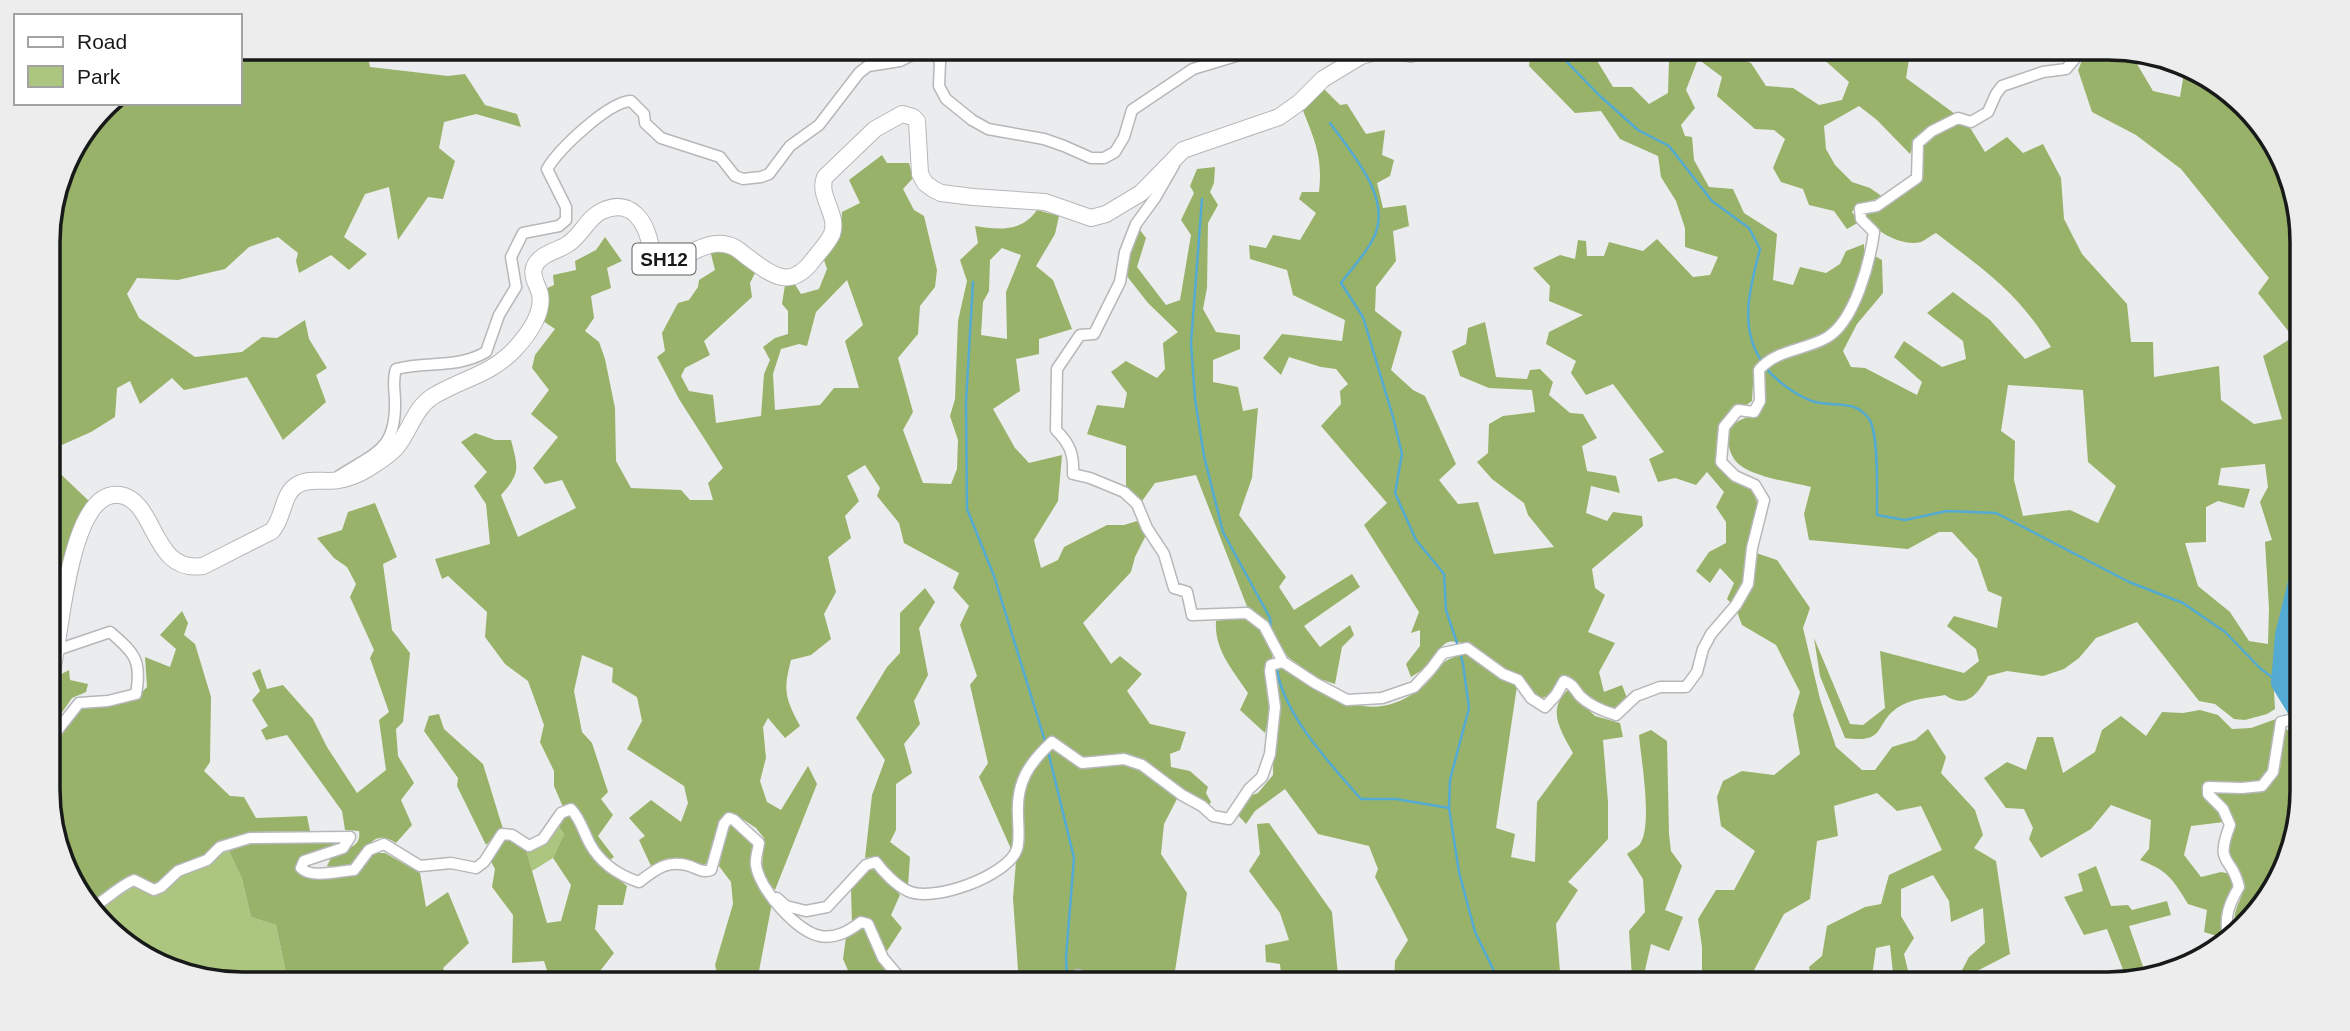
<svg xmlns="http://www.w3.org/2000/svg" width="2350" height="1031" font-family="Arial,sans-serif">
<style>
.green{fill:#acc67f}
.forest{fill:#98b269;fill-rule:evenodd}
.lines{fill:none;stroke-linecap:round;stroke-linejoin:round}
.stream{stroke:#53abd3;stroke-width:2.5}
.river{stroke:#53abd3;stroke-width:18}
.minor-casing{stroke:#b6b7b9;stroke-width:13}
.primary-casing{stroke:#b6b7b9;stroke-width:18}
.minor{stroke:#fff;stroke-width:10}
.primary{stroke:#fff;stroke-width:16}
.labels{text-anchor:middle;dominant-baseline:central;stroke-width:7;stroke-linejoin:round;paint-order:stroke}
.shield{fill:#fff;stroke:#5d5e5e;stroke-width:2}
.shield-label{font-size:19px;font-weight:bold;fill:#181919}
.rim{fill:none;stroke:#181919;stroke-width:3.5}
</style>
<rect width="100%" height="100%" fill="#ebecee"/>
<!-- green -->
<g class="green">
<path d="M 557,824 L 564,834 L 553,858 L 532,871 L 526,850 L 537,849 Z"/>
<path d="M 229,851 L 242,879 L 251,917 L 276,925 L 288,984 L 242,984 L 168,969 L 92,911 L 133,885 L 150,891 L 218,854 Z"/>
<path d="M 310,975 L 344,977 L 355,984 L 311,984 Z"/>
</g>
<!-- forest -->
<g class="forest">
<path d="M 366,47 L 370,67 L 448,76 L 465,74 L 485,105 L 517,114 L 521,127 L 476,114 L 444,122 L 439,148 L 455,161 L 443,199 L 428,197 L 398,240 L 389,187 L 365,194 L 344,237 L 367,254 L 349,270 L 331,255 L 299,273 L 296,261 L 298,253 L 278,237 L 249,247 L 225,269 L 178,280 L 137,278 L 127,294 L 139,318 L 195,357 L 242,352 L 262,337 L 277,338 L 305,320 L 309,339 L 327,368 L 316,375 L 326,402 L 283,440 L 247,377 L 184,390 L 172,378 L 140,404 L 130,381 L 117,388 L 115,417 L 91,432 L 55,448 L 48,458 L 48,229 L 68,155 L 108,103 L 240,103 L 240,48 Z"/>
<path d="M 513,47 L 553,47 L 519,57 Z"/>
<path d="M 1527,47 L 1598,47 L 1596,59 L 1613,87 L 1632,87 L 1649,104 L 1668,93 L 1669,60 L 1663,47 L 1729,47 L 1738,58 L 1751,63 L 1766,86 L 1793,88 L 1819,105 L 1842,100 L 1849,82 L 1810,47 L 1911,47 L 1906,78 L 1955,114 L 1915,141 L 1910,154 L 1877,120 L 1859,106 L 1824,126 L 1826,149 L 1835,165 L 1852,182 L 1870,188 L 1883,197 L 1857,205 L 1852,212 L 1859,222 L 1847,229 L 1834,211 L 1809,205 L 1803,189 L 1781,182 L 1773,168 L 1785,139 L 1774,130 L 1755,129 L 1717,96 L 1722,77 L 1698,59 L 1686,90 L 1695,108 L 1681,125 L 1685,136 L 1692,137 L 1694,160 L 1709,187 L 1733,189 L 1744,213 L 1777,234 L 1773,280 L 1793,285 L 1800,267 L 1826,273 L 1840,264 L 1846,251 L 1864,244 C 1864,251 1865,259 1864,266 C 1860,286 1840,324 1822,334 C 1798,347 1774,348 1754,366 L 1752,401 L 1745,406 L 1734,405 C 1717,427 1714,434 1719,462 L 1752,489 L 1758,505 L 1745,581 L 1732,604 L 1727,599 L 1734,583 L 1720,568 L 1710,583 L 1696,571 L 1709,552 L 1726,543 L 1726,522 L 1716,507 L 1724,492 L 1707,472 L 1696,485 L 1675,478 L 1658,482 L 1649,459 L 1664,452 L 1613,384 L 1586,395 L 1571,373 L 1576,361 L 1546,344 L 1549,332 L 1583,315 L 1549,301 L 1550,286 L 1533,268 L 1560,255 L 1575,259 L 1578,240 L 1586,241 L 1587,256 L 1604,256 L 1609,242 L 1643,251 L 1657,239 L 1693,277 L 1710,275 L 1718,257 L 1685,247 L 1685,228 L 1676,201 L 1661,177 L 1658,156 L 1620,139 L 1601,111 L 1575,113 L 1529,66 L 1530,57 Z"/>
<path d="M 2088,47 L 2090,47 L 2093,55 L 2109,57 L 2110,48 L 2136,53 L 2137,64 L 2153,91 L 2180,97 L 2184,73 L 2193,70 L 2262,123 L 2301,216 L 2302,543 L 2286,606 L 2273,672 L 2275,709 L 2267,714 L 2245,720 L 2234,719 L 2215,704 L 2199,701 L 2137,622 L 2096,638 L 2079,658 L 2064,669 L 2043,676 L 2007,671 L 1988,676 C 1978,694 1966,710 1945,695 C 1930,698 1911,698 1897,708 C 1874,724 1887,744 1845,738 L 1820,676 L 1814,638 L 1850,724 L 1863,725 L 1885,708 L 1880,651 L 1964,673 L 1979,661 L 1976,649 L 1947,626 L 1954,616 L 1997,628 L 2002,597 L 1988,591 L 1977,559 L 1952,532 L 1939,532 L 1908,549 L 1809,540 L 1804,514 L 1811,487 C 1791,482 1742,476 1733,457 C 1728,449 1728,439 1727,429 C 1739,418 1751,418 1763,407 L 1763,373 L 1771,363 L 1835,339 L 1867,286 L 1875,256 L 1882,260 L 1883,293 L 1857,324 L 1843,351 L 1851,367 L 1865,368 L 1917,395 L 1922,382 L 1894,357 L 1904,341 L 1942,367 L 1966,359 L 1963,341 L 1927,313 L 1953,292 L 1990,320 L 2025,359 L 2051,347 C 2020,294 1983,269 1936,233 C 1931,235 1926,240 1921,242 C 1901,247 1869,230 1864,210 L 1920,179 L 1922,143 L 1936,133 L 1959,122 L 1969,126 L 1985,152 L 2007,137 L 2023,153 L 2043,144 L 2061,178 L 2064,219 L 2082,254 L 2127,304 L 2131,342 L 2153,342 L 2154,377 L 2219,366 L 2221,400 L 2254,424 L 2282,419 L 2263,356 L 2293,337 L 2258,293 L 2269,278 L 2181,169 L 2136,135 L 2092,112 L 2078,70 ZM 2008,385 L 2083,390 L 2088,462 L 2116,486 L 2098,523 L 2070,510 L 2023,516 L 2014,480 L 2015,441 L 2001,431 ZM 2265,464 L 2268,487 L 2260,502 L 2272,540 L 2265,542 L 2269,608 L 2268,644 L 2249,641 L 2230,612 L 2198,586 L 2185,543 L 2206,542 L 2206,507 L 2218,501 L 2244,508 L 2250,489 L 2218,485 L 2221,468 Z"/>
<path d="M 1324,89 L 1340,105 L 1347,104 L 1366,134 L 1385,130 L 1382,155 L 1394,160 L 1390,176 L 1377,183 L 1383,208 L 1406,205 L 1409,226 L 1393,231 L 1396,261 L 1376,287 L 1375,311 L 1402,332 L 1391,370 L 1413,390 L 1425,396 L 1456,464 L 1439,480 L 1458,504 L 1478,502 L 1494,554 L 1554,547 L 1528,515 L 1524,503 L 1492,479 L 1477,462 L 1488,453 L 1489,424 L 1503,416 L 1535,412 L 1532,390 L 1489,388 L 1460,376 L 1452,351 L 1466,344 L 1468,328 L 1485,322 L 1496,377 L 1527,379 L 1530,370 L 1540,369 L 1553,382 L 1549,395 L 1570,413 L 1583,414 L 1597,438 L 1582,446 L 1587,471 L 1616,476 L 1620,493 L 1591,486 L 1586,513 L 1607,521 L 1613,512 L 1642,516 L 1643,526 L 1592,569 L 1595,588 L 1605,595 L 1588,632 L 1615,643 L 1599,672 L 1604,692 L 1622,685 L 1627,698 L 1618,710 C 1595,712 1584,691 1570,677 L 1561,676 C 1555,687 1550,699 1536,699 C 1522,684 1467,632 1446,643 C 1439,648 1434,658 1429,664 C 1424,669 1417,673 1411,677 L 1406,664 L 1420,646 L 1420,630 L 1411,633 L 1419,612 L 1364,525 L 1387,503 L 1321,426 L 1341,404 L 1340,391 L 1348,384 L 1336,369 L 1321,367 L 1289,357 L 1281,375 L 1263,358 L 1282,334 L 1342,341 L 1345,320 L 1293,295 L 1287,270 L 1250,259 L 1249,245 L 1266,248 L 1273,235 L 1300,240 L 1316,213 L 1299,199 L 1302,192 L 1319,192 C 1323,157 1315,141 1302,108 Z"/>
<path d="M 882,155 L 887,163 L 909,163 L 913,178 L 903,189 L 914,210 L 924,216 L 937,270 L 935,287 L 920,306 L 918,334 L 898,358 L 913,412 L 903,430 L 923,483 L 951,484 L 957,469 L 958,440 L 950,416 L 955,399 L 958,321 L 967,281 L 960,260 L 978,243 L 975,226 C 999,230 1022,232 1037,210 L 1059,216 L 1055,234 L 1036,266 L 1053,280 L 1072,329 L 1039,339 L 1039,354 L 1016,359 L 1020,391 L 993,409 L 1015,448 L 1029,463 L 1062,455 L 1058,501 L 1034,540 L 1041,568 L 1058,560 L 1064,547 L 1107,525 L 1124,525 L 1137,521 L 1146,535 L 1135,557 L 1131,572 L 1083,623 L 1111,664 L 1120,656 L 1142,674 L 1127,691 L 1150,724 L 1186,732 L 1180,750 L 1170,754 L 1171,767 L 1190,771 L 1208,787 L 1206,793 L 1211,802 L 1207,807 L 1142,762 L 1083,759 L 1053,738 C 1042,744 1037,750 1029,760 C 1004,795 1020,813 1011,849 L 979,777 L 988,763 L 970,685 L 977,676 L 960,625 L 969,606 L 953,588 L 959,573 L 904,543 L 899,523 L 877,496 L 880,488 L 865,465 L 847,476 L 859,501 L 845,516 L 851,538 L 828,557 L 836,592 L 824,614 L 831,639 L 811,655 L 791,660 C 783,691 785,698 800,726 L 785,738 L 768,718 L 763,727 L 766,758 L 760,781 L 767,802 L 781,810 L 808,766 L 817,784 L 775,890 L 765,878 L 762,868 L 764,838 L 756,828 L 735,814 L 720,820 L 710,860 L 704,865 C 680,864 678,849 651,866 L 639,840 L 645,836 L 629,818 L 651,800 L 681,822 L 688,803 L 684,786 L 627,749 L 642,721 L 637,697 L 612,682 L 613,668 L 582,655 L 574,691 L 582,732 L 592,743 L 608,792 L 601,799 L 613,815 L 598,836 L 614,857 L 608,861 L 563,807 L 554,786 L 554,771 L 540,742 L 544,725 L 528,681 L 505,664 L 485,637 L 487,612 L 448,576 L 442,579 L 435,559 L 490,544 L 486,504 L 474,486 L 487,472 L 461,442 L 475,433 L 495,440 L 511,440 C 518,467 521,473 501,495 L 518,537 L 576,508 L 562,480 L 545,484 L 533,468 L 558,437 L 531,414 L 549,390 L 532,368 L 535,355 L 555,329 L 543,321 L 543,290 L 554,285 L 553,275 L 576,270 L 575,261 L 596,250 L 605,237 L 622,261 L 607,268 L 611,288 L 591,296 L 594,318 L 585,331 L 599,342 L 605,359 L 615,408 L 616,461 L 631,488 L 681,490 L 690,500 L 713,500 L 708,483 L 723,468 L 679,399 L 657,357 L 665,351 L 662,333 L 678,303 L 689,300 L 698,287 L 699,280 L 715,270 L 710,250 L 735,252 L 757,269 L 750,283 L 752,297 L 704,341 L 710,355 L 685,368 L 681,376 L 689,391 L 713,395 L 716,423 L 761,416 L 764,374 L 770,360 L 763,347 L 775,338 L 788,334 L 788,311 L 782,304 L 785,285 L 794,283 L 801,294 L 819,289 L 827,269 L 822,254 L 835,236 L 841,234 L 842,212 L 860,203 L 849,180 ZM 1002,248 L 1021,255 L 1006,292 L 1007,339 L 981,335 L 983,302 L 989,291 L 990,260 ZM 847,280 L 863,325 L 845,341 L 859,388 L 834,388 L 820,405 L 775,410 L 773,374 L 781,349 L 799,344 L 807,346 L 816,312 Z"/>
<path d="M 1215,167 L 1214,183 L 1210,192 L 1218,205 L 1208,223 L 1207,288 L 1203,309 L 1216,332 L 1240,335 L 1240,349 L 1213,360 L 1213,382 L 1238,387 L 1243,411 L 1258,408 L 1252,478 L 1239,515 L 1286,577 L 1279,587 L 1294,610 L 1352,574 L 1360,587 L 1304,626 L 1320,647 L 1350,625 L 1354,635 L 1342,647 L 1335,684 L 1317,678 L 1288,657 L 1265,623 L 1248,609 L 1196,475 L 1155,483 L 1142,501 L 1126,487 L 1126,446 L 1087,434 L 1097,405 L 1124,408 L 1127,393 L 1111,372 L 1126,361 L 1157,378 L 1165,369 L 1163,343 L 1178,332 L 1148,303 L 1126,275 L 1129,258 L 1140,230 L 1146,238 L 1137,267 L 1166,305 L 1180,300 L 1191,235 L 1181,220 L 1194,193 L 1190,186 L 1197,169 Z"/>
<path d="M 48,462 L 91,503 L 49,653 Z"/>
<path d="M 375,503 L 397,557 L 383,564 L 392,630 L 410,653 L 403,722 L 396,729 L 398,756 L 414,783 L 401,800 L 412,825 L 396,843 C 367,824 367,862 344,867 C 339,868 332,867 327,866 C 328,864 331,858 332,856 C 343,847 362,850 359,831 L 345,830 L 342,811 L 287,735 L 266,740 L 261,730 L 268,726 L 252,700 L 260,691 L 252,673 L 260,669 L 267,689 L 283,685 L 313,719 L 327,747 L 357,793 L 386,770 L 379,720 L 389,712 L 370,658 L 374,650 L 350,597 L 356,584 L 347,567 L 334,558 L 317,538 L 342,530 L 348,512 Z"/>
<path d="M 1756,553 L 1777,560 L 1810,608 L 1803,628 L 1820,699 L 1836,747 L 1862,770 L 1875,770 L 1892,747 L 1915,740 L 1928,729 L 1946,757 L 1941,773 L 1975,810 L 1983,835 L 1974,848 L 1996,861 L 2010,954 L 1977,971 L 1970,983 L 1955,983 L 1969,957 L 1985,943 L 1983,908 L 1951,922 L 1949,901 L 1933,875 L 1901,889 L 1901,916 L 1914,938 L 1904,954 L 1911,983 L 1894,983 L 1890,945 L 1876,948 L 1871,983 L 1813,983 L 1809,967 L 1822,956 L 1827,926 L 1865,907 L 1881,904 L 1889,875 L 1942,850 L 1921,806 L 1897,811 L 1877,793 L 1834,806 L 1838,836 L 1817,841 L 1810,899 L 1784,914 L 1753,972 L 1738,983 L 1696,983 L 1702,978 L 1702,947 L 1698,919 L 1716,890 L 1734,890 L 1755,851 L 1721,826 L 1717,797 L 1723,781 L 1742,771 L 1774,775 L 1800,754 L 1793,715 L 1800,692 L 1776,645 L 1742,625 L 1736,609 Z"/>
<path d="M 2302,578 L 2303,716 L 2301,707 L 2284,681 L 2288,634 Z"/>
<path d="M 925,588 L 935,602 L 919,628 L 928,675 L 914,701 L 920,724 L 904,744 L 912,773 L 896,784 L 896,830 L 890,842 L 910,857 L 908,886 C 902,882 894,877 889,872 C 880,862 880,856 865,858 L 872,795 L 885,760 L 856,718 L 887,667 L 900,653 L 900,613 Z"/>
<path d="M 182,611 L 188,623 L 184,635 L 195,644 L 211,697 L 210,762 L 204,771 L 230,796 L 244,797 L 256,818 L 307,816 L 310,831 L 251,832 L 232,837 L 218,843 L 203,858 L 153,884 L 134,876 L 87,906 L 50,817 L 49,794 L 49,747 L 82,704 L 138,696 L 147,687 L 145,657 L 170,667 L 176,649 L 160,635 Z"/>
<path d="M 1247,617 C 1285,648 1276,690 1265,733 L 1240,710 L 1248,693 C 1233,670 1214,650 1216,621 Z"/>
<path d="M 1470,653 L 1499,678 L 1517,686 L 1496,828 L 1515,834 L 1511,857 L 1535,862 L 1537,802 L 1573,753 C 1561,731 1546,710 1568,690 L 1595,716 L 1620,723 L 1623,737 L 1603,740 L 1608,802 L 1608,839 L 1568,882 L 1578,890 L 1556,924 L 1561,983 L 1394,984 L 1395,961 L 1408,940 L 1375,877 L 1378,869 L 1369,846 L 1318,834 L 1285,789 L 1255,811 L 1246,824 L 1237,814 L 1247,797 L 1258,793 L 1273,775 L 1275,672 L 1282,667 C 1329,694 1368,728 1420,689 C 1444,671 1432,660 1470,653 Z"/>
<path d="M 69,670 L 70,680 L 88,684 L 86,692 L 72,698 L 49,731 L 49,690 L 52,679 Z"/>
<path d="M 2200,710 L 2218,715 L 2232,729 L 2251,728 L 2276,719 C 2274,745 2278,785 2243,783 C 2231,783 2221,780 2209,782 L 2203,788 L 2203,796 L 2222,813 L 2224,822 L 2191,826 L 2184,855 L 2201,877 L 2221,872 L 2231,874 L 2235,886 L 2226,899 L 2223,938 L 2204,932 L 2207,910 L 2188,904 C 2172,878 2168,871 2140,860 L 2149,849 L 2151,820 L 2111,805 L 2091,829 L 2041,858 L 2029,839 L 2033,828 L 2024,809 L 2006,808 L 1984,778 L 2007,762 L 2026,770 L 2037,737 L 2053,737 L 2063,773 L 2095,752 L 2102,730 L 2121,716 L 2146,736 L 2162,712 L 2183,713 Z"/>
<path d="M 439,714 L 444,729 L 483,764 L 503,829 L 486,845 L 457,786 L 458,778 L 424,731 L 429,716 Z"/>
<path d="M 2296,729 L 2303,766 L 2303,790 L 2288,863 L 2236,927 C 2230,911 2244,899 2244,884 C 2244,871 2229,858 2225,844 L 2234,824 L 2211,792 L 2265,788 L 2280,769 L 2285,730 Z"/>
<path d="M 1651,730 L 1667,741 L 1669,834 L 1671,851 L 1682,866 L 1665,910 L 1683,917 L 1669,951 L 1651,944 L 1642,983 L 1624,983 L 1632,977 L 1629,931 L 1645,912 L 1643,879 L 1627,854 C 1630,851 1637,848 1640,844 C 1653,825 1641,759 1639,735 Z"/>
<path d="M 1053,749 L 1081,766 L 1128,763 L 1143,770 L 1178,797 L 1164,824 L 1161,854 L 1187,893 L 1173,984 L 1098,984 L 1093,977 L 1066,984 L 1019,984 L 1013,898 L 1022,789 L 1042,758 Z"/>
<path d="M 571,813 L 599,863 L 627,886 L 623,905 L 598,905 L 595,929 L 614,953 L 590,984 L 533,984 L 550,980 L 544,961 L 512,963 L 513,915 L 492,887 L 495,869 L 489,858 L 504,838 L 515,840 L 526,850 L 547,923 L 561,921 L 571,885 L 553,858 L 564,834 L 557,824 L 563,815 Z"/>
<path d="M 1269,823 L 1332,912 L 1338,976 L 1352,984 L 1282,984 L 1280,964 L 1266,962 L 1265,945 L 1289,940 L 1280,913 L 1249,871 L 1260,854 L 1257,824 Z"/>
<path d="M 728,824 L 737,825 L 757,846 C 748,873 756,882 772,903 L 759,971 L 760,984 L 720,984 L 715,965 L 733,904 L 731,882 L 719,866 Z"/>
<path d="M 256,841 L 339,841 L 300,865 L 328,877 L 376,853 L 385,853 L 420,873 L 426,907 L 448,892 L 469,943 L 443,968 L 451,984 L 355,984 L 344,977 L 310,975 L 311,984 L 288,984 L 276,925 L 251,917 L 242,879 L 229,851 Z"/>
<path d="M 2096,866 L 2111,906 L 2128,905 L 2132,910 L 2167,901 L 2171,915 L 2129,926 L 2146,975 L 2132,979 L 2126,977 L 2107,929 L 2084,935 L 2064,897 L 2083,891 L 2078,874 Z"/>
<path d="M 870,868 C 883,870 893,884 900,895 L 891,915 L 902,928 L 885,954 L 872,923 L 852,924 L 851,889 Z"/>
<path d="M 861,928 L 866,930 L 884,969 L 884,984 L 854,984 L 843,959 L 846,937 Z"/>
</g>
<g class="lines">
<!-- stream -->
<g class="stream">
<path d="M 1560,47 L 1562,57 L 1600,96 L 1638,130 L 1669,146 L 1712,201 L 1749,228 L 1760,249 C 1750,287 1738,329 1763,363"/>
<path d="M 1330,123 C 1352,154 1394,199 1373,239 C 1365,255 1351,269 1341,283 L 1363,317 L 1393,417 L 1402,454 L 1395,493 L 1416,540 L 1444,574 L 1446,610 L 1458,646"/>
<path d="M 1202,199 L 1191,343 L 1195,399 L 1204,456 L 1223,532 L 1270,618 L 1271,631"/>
<path d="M 973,282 L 966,402 L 967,509 L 994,576 L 1046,744"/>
<path d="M 1767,369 C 1776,381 1800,398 1815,402 C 1835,407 1855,399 1869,419 C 1879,432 1877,496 1877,515 L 1905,520 L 1947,511 L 1996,513 L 2129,582 L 2183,603 L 2225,632 L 2261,669 L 2280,683"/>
<path d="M 1460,652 L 1463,664 L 1469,708 L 1450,780 L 1449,808 L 1459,872 L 1475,932 L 1500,983"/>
<path d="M 1277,669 C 1283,714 1331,765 1361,799 L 1396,799 L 1449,808"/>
<path d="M 1048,751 L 1074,858 L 1066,957 L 1067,979"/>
</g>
<!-- river -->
<path class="river" d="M 2302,562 L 2284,635 L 2280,683 L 2297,711 L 2303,740"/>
<!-- minor casing -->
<g class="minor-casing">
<g id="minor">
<path d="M 1174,165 L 1155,198 L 1136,224 L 1125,252 L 1120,282 L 1094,334 L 1080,335 L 1057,369 L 1056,430 C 1070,444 1074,454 1073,474 L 1090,478 L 1124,492 L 1137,504 L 1147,528 L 1164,554 L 1174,588 L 1187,592 L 1192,615 L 1247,613 L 1264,626 L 1283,662 L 1315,683 L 1347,700 L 1382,698 L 1414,687 L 1431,669 L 1443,653 L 1467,648 L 1503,674 L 1518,680 L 1531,698 L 1545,707 L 1556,695 L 1564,681 C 1573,684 1574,689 1580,696 C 1590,706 1603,711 1616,715 L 1636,696 L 1660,687 L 1686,687 L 1697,672 L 1703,649 L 1711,634 L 1736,605 L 1748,584 L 1752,548 L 1764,500 L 1755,485 L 1735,476 L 1721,462 L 1724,427 L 1738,410 L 1754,412 L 1760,401 L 1759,370 C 1775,350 1805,350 1826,338 C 1855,322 1870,261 1874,232 L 1861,219 L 1860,209 L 1877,206 L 1917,178 L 1918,143 L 1932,131 L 1958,118 L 1971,122 L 1988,112 L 1996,94 L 2002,86 L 2043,72 L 2066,69 L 2078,55 L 2079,47"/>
<path d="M 339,476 C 374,453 396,451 395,402 C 395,390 392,381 396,369 C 428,361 456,369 486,352 L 499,315 L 516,287 L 511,257 L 523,233 L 559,226 L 566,220 L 566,207 L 547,169 C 559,149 608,102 631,101 L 644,114 L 645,123 L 661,138 L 720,157 L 735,176 L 743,179 L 761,177 L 769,174 L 790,146 L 819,125 L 859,73 L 868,66 L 900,61 L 927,48 L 932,51 L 940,61 L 939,86 L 946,99 L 972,120 L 988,129 L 1044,139 L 1064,146 L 1091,158 L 1104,158 L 1115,152 L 1124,137 L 1132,110 L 1193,69 L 1266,47"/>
<path d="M 49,741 L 79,703 L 108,701 L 136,694 C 142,661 135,653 110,632 L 54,651"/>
<path d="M 777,898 L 786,906 L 806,911 L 827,907 L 866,865 L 876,862 C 883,872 897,886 908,891 C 933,903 1008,876 1017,849 C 1020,839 1018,826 1018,816 C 1016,783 1028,764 1052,742 L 1082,763 L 1124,759 L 1142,765 L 1182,795 L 1202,806 L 1213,816 L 1229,819 L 1249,789 L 1262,777 L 1270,754 L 1275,707 L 1270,671 L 1271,665 L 1283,662"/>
<path d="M 89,909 C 106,901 117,887 134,880 L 154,890 L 161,887 L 178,871 L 207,860 L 220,847 L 250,838 L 350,837 L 343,848 L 304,861 L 301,868 C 311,879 339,871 354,870 L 369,850 L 384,844 L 420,866 L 451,863 L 476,868 L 484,862 L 502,834 L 512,835 L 529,846 L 543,839 L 561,813 L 571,809 C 581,820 583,831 590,844 C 601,864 618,875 639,882 C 656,869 668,859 690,866 C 698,869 703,873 711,870 L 724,824 L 729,818 L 734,820 L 759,843 C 758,850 755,859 756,865 C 759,889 797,932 820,936 C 836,939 849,931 861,922 L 868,924 L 883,958 L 905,984"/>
<path d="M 2228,937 C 2224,917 2229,904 2239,887 C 2232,854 2214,867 2230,825 L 2223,809 L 2208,794 L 2208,787 L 2242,788 L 2262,786 L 2273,772 L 2281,722 L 2303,717"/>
<path d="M 2089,983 L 2101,977 L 2122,983"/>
<path d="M 1069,984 L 1078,975 L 1094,981 L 1095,984"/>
</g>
</g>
<!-- primary casing -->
<g class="primary-casing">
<path id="primary" d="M 49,683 C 61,650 66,487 120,495 C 157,501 151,574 203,566 L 272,531 C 284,518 282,494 297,485 C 309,477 326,483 339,480 C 349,478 361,473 369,468 C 378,462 392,454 398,445 C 410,430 415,408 432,397 C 460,379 489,376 514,350 C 527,336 544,314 540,294 C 538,286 531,276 534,268 C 538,254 558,251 568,244 C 581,236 588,217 602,211 C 632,197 647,223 651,249 L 668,261 C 689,258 705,239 728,245 C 735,246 741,252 746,256 C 772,275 790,291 813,260 C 819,252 828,243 832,234 C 839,214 817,196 825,177 L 875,129 L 902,114 L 913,117 L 917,121 L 920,174 L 925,183 L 933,189 L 941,193 L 973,197 L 1045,202 L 1091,218 L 1106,214 L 1141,193 L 1183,150 L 1279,117 L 1300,102 L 1323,79 L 1361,56 L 1385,49 L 1411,54 L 1422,47"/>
</g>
<!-- minor -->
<use href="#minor" class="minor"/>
<!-- primary -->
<use href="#primary" class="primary"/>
</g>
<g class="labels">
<!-- shield labels -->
<rect class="shield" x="632.5" y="243.5" width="63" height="31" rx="5"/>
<g class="shield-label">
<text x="664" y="259">SH12</text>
</g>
</g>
<!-- crop -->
<path d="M0 0H2350V1031H0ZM242 60H2108A182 182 0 0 1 2290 242V790A182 182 0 0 1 2108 972H242A182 182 0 0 1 60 790V242A182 182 0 0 1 242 60Z" fill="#ededed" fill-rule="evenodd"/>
<path class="rim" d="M242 60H2108A182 182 0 0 1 2290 242V790A182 182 0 0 1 2108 972H242A182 182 0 0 1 60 790V242A182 182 0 0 1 242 60Z"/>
<!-- legend -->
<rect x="14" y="14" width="228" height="91" fill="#ffffff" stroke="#a3a3a3" stroke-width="2"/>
<rect x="28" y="37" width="35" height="10" fill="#ffffff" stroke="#a3a3a3" stroke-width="2"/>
<text x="77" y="49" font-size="21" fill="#181919">Road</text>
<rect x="28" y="66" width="35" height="21" fill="#acc67f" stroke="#a3a3a3" stroke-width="2"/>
<text x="77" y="84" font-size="21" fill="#181919">Park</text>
</svg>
